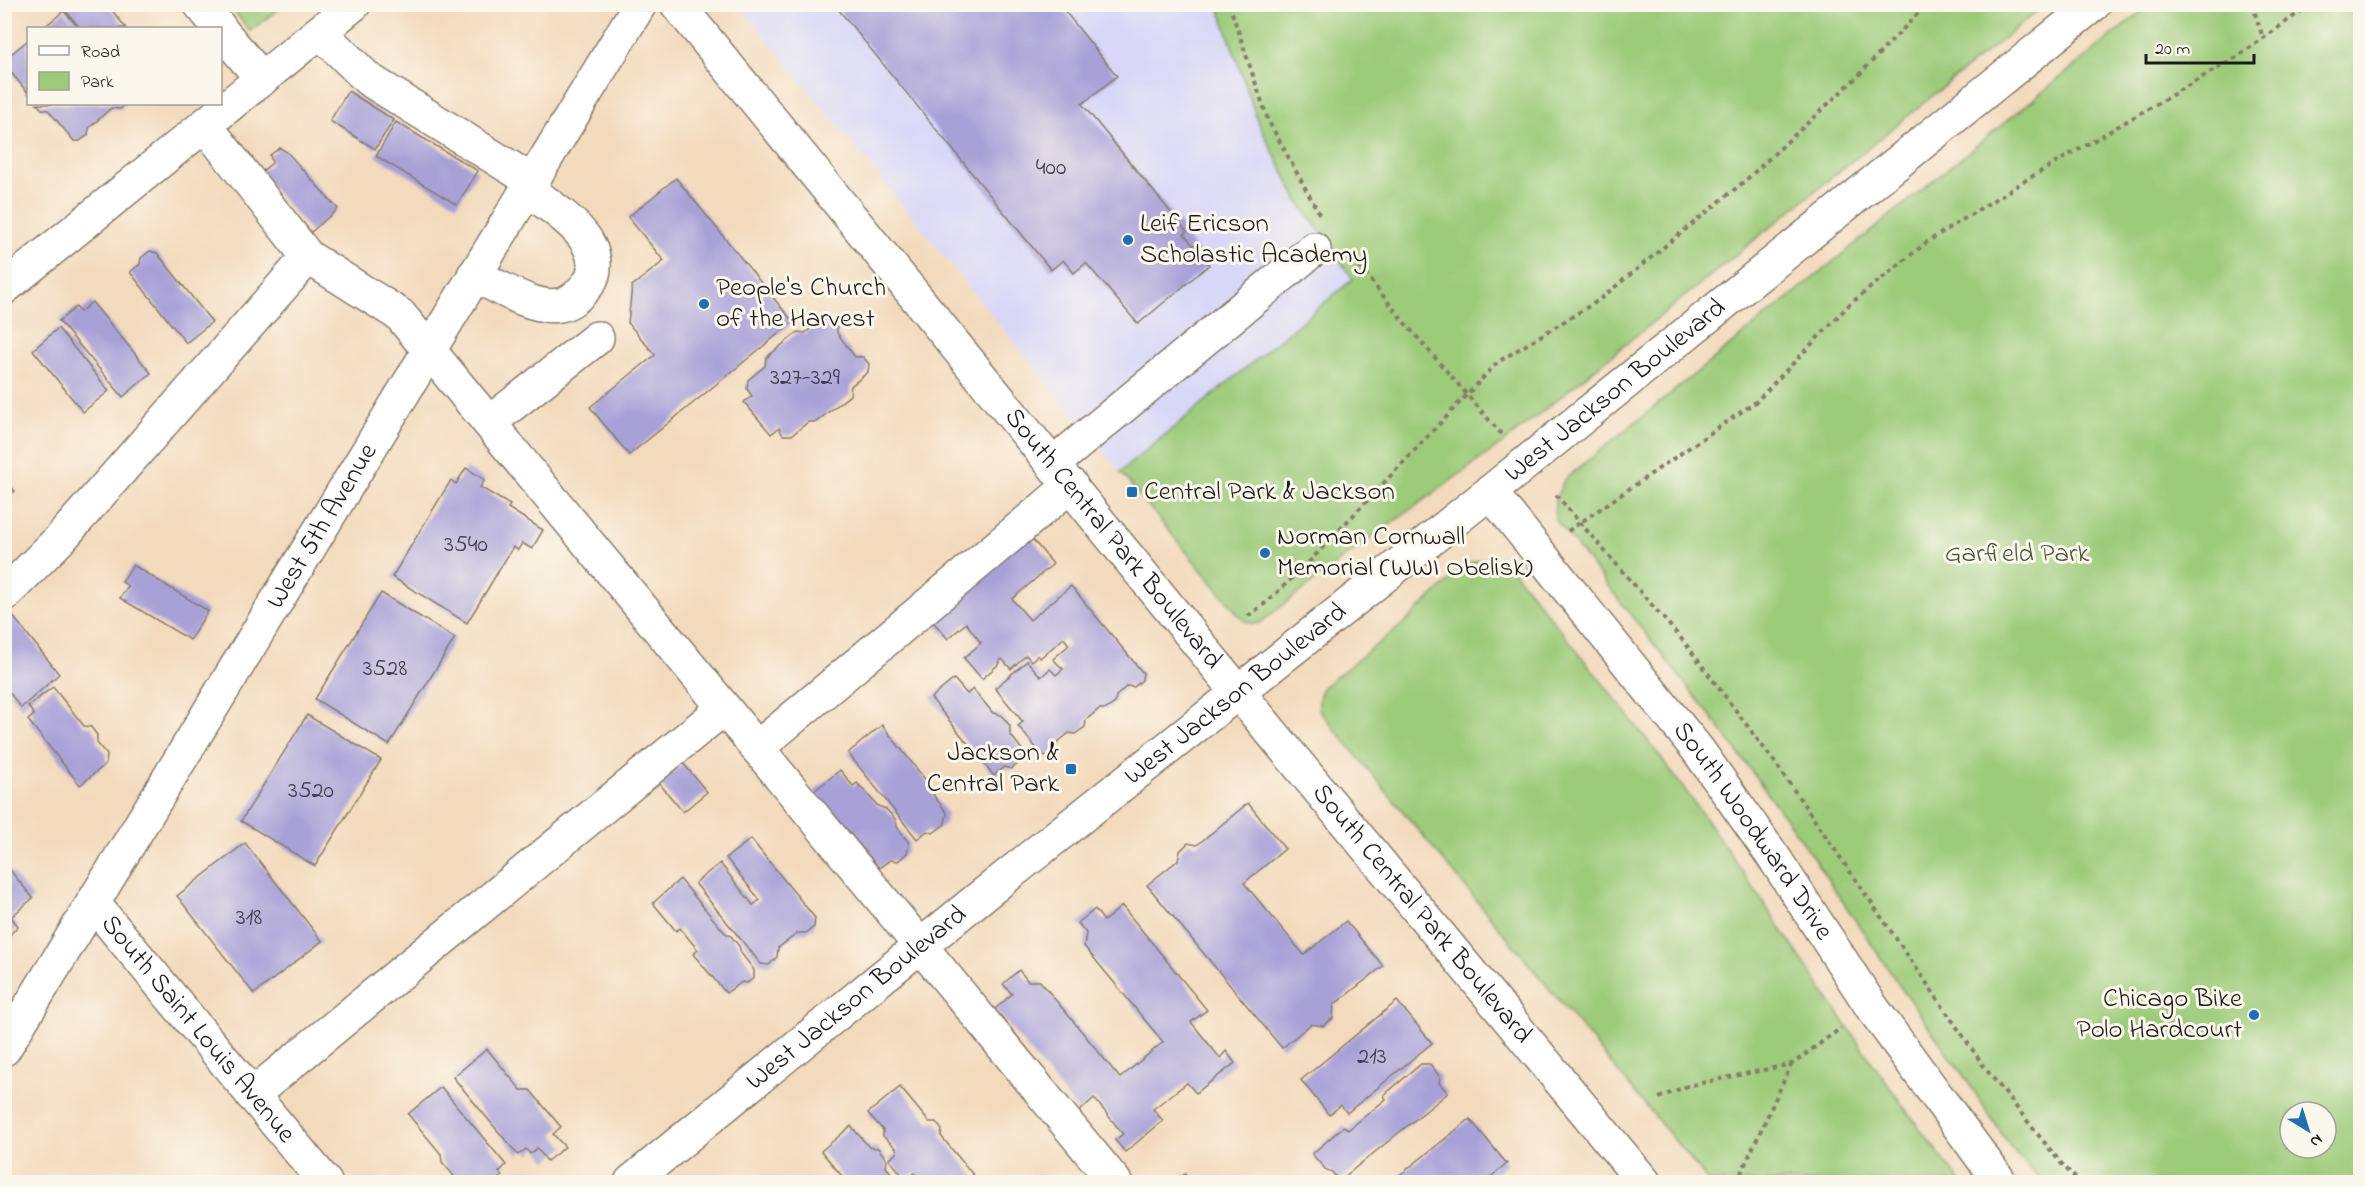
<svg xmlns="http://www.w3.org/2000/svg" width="2365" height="1187" font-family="'Indie Flower',sans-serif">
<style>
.built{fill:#d8d7f8}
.green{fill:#9ccb79;stroke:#5c744a;stroke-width:1.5;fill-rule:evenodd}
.building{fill:#a8a1d8}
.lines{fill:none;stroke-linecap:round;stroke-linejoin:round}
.minor-casing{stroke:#887b6c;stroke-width:36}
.path{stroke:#887b6c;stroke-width:4;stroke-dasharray:4.5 4.5;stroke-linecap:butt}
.minor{stroke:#fff;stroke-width:33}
.poi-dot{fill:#1f6fb2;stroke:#fbf7ec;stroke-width:2}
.labels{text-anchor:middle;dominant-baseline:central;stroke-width:6;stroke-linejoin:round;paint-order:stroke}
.number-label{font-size:24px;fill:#3f3d4b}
.poi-label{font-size:27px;fill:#1c1c1c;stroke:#fbf7ec;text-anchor:start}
.street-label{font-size:27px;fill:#1c1c1c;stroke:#fbf7ec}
.park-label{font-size:27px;fill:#49593d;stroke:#fbf7ec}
</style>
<rect width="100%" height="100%" fill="#fbf7ec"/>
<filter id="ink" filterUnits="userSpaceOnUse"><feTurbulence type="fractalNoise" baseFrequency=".0167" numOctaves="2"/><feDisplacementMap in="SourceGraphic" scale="12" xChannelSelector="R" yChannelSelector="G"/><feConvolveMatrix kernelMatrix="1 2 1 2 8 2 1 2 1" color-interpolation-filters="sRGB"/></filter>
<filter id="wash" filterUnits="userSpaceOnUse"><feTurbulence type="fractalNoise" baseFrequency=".008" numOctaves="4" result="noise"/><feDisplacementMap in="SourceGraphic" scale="24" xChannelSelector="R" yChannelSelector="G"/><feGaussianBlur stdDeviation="1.35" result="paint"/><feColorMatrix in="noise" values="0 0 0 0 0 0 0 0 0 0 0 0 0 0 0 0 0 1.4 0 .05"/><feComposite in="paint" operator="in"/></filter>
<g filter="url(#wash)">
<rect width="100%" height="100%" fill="#f3dabc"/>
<!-- built -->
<path class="built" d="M 739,5 L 1218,5 L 1258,122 L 1298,201 L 1353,279 L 1120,472 Z"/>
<!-- green -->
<g class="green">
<path d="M 2151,4 L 2360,5 L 2360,1182 L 2042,1182 L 2011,1148 L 1966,1079 L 1899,985 L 1800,838 L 1717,724 L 1555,519 C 1553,503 1557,494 1564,480 ZM 2290,1112 L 2326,1112 L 2326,1148 L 2290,1148 Z"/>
<path d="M 229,5 L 284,5 L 250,31 Z"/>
<path d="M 1218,5 L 2045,5 L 1507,440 L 1345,557 L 1260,623 L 1252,624 L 1243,620 L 1120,472 L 1353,279 L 1298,201 L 1258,122 Z"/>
<path d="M 1488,560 L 1503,563 L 1511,568 C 1583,659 1658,749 1724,845 C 1802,958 1876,1075 1961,1182 L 1709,1182 L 1319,710 L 1319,699 L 1322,688 L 1404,623 L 1461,570 L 1474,561 Z"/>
</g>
<g id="blocks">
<!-- building -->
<g class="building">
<path d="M 72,4 L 107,4 L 126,28 L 80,28 L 65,10 Z"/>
<path d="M 834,4 L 1059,4 L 1117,76 L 1082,104 L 1187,232 L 1184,234 L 1209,265 L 1138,324 L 1086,263 L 1074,273 L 1063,260 L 1051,270 Z"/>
<path d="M 64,11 L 79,28 L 43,28 Z"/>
<path d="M 28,40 L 28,93 L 4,64 L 4,60 Z"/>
<path d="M 348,91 L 394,120 L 375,149 L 330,121 Z"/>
<path d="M 37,104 L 126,104 L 120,109 L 111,108 L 89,128 L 88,135 L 80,141 L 74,141 L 48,110 L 42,109 Z"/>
<path d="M 396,122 L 478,171 L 457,205 L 376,156 Z"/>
<path d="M 280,148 L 287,152 L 338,209 L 311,232 L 260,173 L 272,163 L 270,155 Z"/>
<path d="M 676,178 L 793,322 L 629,455 L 590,407 L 655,355 L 628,323 L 632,286 L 664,261 L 628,217 Z"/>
<path d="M 150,251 L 157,253 L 212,322 L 186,343 L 130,272 L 140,264 L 141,258 Z"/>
<path d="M 92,302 L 151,373 L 123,397 L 59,321 L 76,307 L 80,312 Z"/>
<path d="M 823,319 L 830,320 L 837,327 L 837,333 L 855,357 L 863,357 L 869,364 L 868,372 L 851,386 L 850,395 L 816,422 L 808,422 L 792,435 L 783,435 L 779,428 L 771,434 L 744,402 L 752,396 L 747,389 L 748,380 L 765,366 L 766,358 L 798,332 L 805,333 Z"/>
<path d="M 58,328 L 109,391 L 83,412 L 33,350 Z"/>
<path d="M 466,468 L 485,480 L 480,487 L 510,505 L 508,508 L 543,530 L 532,549 L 522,543 L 518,550 L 513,547 L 467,623 L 392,577 L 451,480 L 456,484 Z"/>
<path d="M 6,481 L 15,491 L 4,500 L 4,482 Z"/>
<path d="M 1029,535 L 1053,564 L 1012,599 L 1030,620 L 1071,586 L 1143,673 L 1142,680 L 1134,687 L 1127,686 L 1116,696 L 1115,703 L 1106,709 L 1099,709 L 1086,720 L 1085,727 L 1075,734 L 1069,733 L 1058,742 L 1055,750 L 1048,756 L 1042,755 L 1018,726 L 1023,722 L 995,688 L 1027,661 L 1041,677 L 1050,669 L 1056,675 L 1063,669 L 1053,659 L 1069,645 L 1064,638 L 1040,658 L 1038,655 L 1031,661 L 1026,655 L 1011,669 L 1002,659 L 999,662 L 1000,663 L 982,679 L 964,658 L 981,643 L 966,623 L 948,639 L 930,618 Z"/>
<path d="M 133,565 L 208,611 L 190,640 L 120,598 L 128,586 L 122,582 Z"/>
<path d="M 381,593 L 455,638 L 389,745 L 315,699 Z"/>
<path d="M 12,615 L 59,674 L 21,708 L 4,685 L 4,622 Z"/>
<path d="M 954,679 L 967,694 L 973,689 L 993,713 L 1001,715 L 1010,726 L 1010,734 L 1023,751 L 1022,761 L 1011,769 L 1004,767 L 994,776 L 931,698 Z"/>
<path d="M 53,687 L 84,726 L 91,727 L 97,735 L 97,743 L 107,755 L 106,764 L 80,785 L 28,720 L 34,715 L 28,706 Z"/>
<path d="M 307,715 L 381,760 L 315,866 L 241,821 Z"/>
<path d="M 882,725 L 932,788 L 934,796 L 947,813 L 945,824 L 933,833 L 927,831 L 917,839 L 848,753 Z"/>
<path d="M 683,763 L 707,792 L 683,812 L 659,783 Z"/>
<path d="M 840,770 L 853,786 L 857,783 L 878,806 L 886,809 L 896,820 L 897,827 L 909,843 L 907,853 L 898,861 L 890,860 L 879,868 L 814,791 Z"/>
<path d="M 1248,803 L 1285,849 L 1244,883 L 1304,955 L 1346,921 L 1383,966 L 1334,1005 L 1333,1018 L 1323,1026 L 1311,1024 L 1282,1048 L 1147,885 L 1178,860 L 1180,851 L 1188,843 L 1197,845 Z"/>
<path d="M 751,839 L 815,918 L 814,927 L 806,933 L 798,933 L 778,948 L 777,957 L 769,965 L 761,964 L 695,883 L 720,863 L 753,905 L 760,900 L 726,858 Z"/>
<path d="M 245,843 L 322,941 L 254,994 L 177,896 Z"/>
<path d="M 8,868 L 33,898 L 11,917 L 18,926 L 4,941 L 4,871 Z"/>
<path d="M 680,879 L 725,933 L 731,936 L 739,946 L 741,953 L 754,970 L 754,978 L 747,983 L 742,982 L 726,993 L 693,954 L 698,950 L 680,928 L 676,931 L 653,903 Z"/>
<path d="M 1122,906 L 1207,1010 L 1191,1022 L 1220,1058 L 1226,1051 L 1235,1063 L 1196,1093 L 1187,1083 L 1153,1109 L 1163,1121 L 1125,1152 L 1115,1140 L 1123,1134 L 1094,1098 L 1079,1112 L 995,1009 L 1012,994 L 1003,984 L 1019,970 L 1028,981 L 1040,981 L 1120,1078 L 1163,1042 L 1084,946 L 1086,933 L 1078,923 L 1095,909 L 1104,921 Z"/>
<path d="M 1397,1001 L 1432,1043 L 1347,1113 L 1341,1105 L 1329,1115 L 1301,1080 Z"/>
<path d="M 487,1049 L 521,1090 L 530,1090 L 561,1127 L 553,1134 L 565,1147 L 547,1161 L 537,1148 L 530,1154 L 526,1149 L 518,1155 L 453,1077 Z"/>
<path d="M 1421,1064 L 1430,1064 L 1440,1077 L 1439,1083 L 1448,1093 L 1339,1181 L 1332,1172 L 1325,1169 L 1312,1154 L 1344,1126 L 1348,1130 L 1386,1099 L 1384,1095 Z"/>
<path d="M 441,1087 L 506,1165 L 499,1172 L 502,1176 L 495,1181 L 496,1182 L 459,1182 L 442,1162 L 441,1154 L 408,1114 Z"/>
<path d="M 900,1087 L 929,1122 L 936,1122 L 942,1130 L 941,1136 L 979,1182 L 922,1182 L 915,1173 L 906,1180 L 889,1159 L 897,1153 L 896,1148 L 883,1136 L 883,1130 L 868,1113 Z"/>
<path d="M 1470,1119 L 1507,1164 L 1484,1182 L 1391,1182 Z"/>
<path d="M 851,1126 L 869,1147 L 878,1148 L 887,1160 L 886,1167 L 899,1182 L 847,1182 L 821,1151 Z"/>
<path d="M 1185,1174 L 1192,1182 L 1175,1182 Z"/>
</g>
</g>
</g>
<g filter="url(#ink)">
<use href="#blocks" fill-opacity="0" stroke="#887b6c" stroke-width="1.5"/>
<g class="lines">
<!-- minor casing -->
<g class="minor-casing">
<g id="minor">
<path d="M 200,4 L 220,28"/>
<path id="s1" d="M 677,4 L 1238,692 L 1644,1182"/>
<path d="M 220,29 L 262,79"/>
<path d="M 320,32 L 368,79 L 532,181"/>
<path d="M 205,125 L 308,257 L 400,315 L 1115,1182"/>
<path d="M 474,275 C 498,286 534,310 560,305 C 572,303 582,292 589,283 C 598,270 594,253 586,240 C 572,219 546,204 527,188"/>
<path d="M 4,288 L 354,4"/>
<path d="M 490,422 L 597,338"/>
<path d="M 1053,464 L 1314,249"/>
<path id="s2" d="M 1490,492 L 1698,750 L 1777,862 L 1871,1006 L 2000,1182"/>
<path d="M 4,595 L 62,537 L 308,257"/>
<path d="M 757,748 L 1071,485"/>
<path id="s3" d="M 93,903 L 325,1182"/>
<path id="s4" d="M 4,1049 L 640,4"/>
<path d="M 252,1095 L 724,708"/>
<path id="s5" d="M 631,1182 L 973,903 L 1490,492 L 2094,4"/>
</g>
</g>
<!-- path -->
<g class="path">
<path d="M 1229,4 L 1268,120 L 1320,215"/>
<path d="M 2252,4 L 2263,38"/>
<path d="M 1348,252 L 1404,322 L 1503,436"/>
<path d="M 1556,495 L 1685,643 L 1776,764 L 1985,1068 L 2060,1162 L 2079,1182"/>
<path d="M 1568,531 L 1757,401 L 1850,304 L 1927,242 L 2021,183 L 2237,57 L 2311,4"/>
<path d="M 1248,616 L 1267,602 L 1310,561 L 1498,362 L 1599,300 L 1746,180 L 1856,78 L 1927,4"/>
<path d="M 1659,1098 L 1687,1086 L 1792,1064 L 1841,1028"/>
<path d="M 1737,1182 L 1791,1065"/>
</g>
<!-- minor -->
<use href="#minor" class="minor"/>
</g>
</g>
<!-- markers -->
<g class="poi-dot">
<circle cx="1128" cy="240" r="6"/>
<circle cx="704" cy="304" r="6"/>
<rect x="1126" y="486" width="12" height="12" rx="3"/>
<circle cx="1265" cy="553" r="6"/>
<rect x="1065" y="763" width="12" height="12" rx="3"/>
<circle cx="2254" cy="1015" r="6"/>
</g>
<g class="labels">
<!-- number labels -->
<g class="number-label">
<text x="1051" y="168">400</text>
<text x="805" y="378">327-329</text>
<text x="466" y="545">3540</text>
<text x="385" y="669">3528</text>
<text x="311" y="791">3520</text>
<text x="249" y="918">318</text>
<text x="1372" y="1057">213</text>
</g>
<!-- poi labels -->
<g class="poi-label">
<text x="1140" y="224">Leif Ericson<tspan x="1140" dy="31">Scholastic Academy</tspan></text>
<text x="716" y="288">People's Church<tspan x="716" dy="31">of the Harvest</tspan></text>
<text x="1144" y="492">Central Park &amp; Jackson</text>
<text x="1277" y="537">Norman Cornwall<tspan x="1277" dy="31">Memorial (WWI Obelisk)</tspan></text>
<text x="1059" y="753" text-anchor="end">Jackson &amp;<tspan x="1059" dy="31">Central Park</tspan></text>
<text x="2242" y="999" text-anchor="end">Chicago Bike<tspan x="2242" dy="31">Polo Hardcourt</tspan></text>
</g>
<!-- street labels -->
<g class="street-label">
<text stroke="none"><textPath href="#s5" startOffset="1263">West Jackson Boulevard</textPath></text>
<text stroke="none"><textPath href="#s4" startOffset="612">West 5th Avenue</textPath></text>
<text stroke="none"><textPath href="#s1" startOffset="690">South Central Park Boulevard</textPath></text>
<text stroke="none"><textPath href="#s5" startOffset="777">West Jackson Boulevard</textPath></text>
<text stroke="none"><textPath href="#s2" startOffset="429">South Woodward Drive</textPath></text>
<text stroke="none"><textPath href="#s1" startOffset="1176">South Central Park Boulevard</textPath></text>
<text stroke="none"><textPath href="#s5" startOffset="291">West Jackson Boulevard</textPath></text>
<text stroke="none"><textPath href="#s3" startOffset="164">South Saint Louis Avenue</textPath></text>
</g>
<!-- park labels -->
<g class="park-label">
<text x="2017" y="554">Garfield Park</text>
</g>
</g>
<!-- margin -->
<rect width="2365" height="1187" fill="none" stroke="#fbf7ec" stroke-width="24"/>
<!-- legend -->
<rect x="27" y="27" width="195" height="78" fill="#fbf7ec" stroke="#a29f99" stroke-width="1.5"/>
<rect x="39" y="46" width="30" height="9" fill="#ffffff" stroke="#a29f99" stroke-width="1.5"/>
<text x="81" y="57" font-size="18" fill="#1c1c1c">Road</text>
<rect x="39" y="72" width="30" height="18" fill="#9ccb79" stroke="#a29f99" stroke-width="1.5"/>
<text x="81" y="87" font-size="18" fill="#1c1c1c">Park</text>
<!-- north arrow -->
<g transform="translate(2308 1130) rotate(142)"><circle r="28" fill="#fbf7ec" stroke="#a29f99" stroke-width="1.5"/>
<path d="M0-4.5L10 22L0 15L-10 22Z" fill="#1f6fb2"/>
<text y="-9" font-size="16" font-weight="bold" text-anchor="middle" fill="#1c1c1c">N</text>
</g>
<!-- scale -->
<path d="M2146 54v9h108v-9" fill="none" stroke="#1c1c1c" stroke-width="3"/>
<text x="2155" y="54" font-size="18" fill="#1c1c1c" stroke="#fbf7ec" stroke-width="4.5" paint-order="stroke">20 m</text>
</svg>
